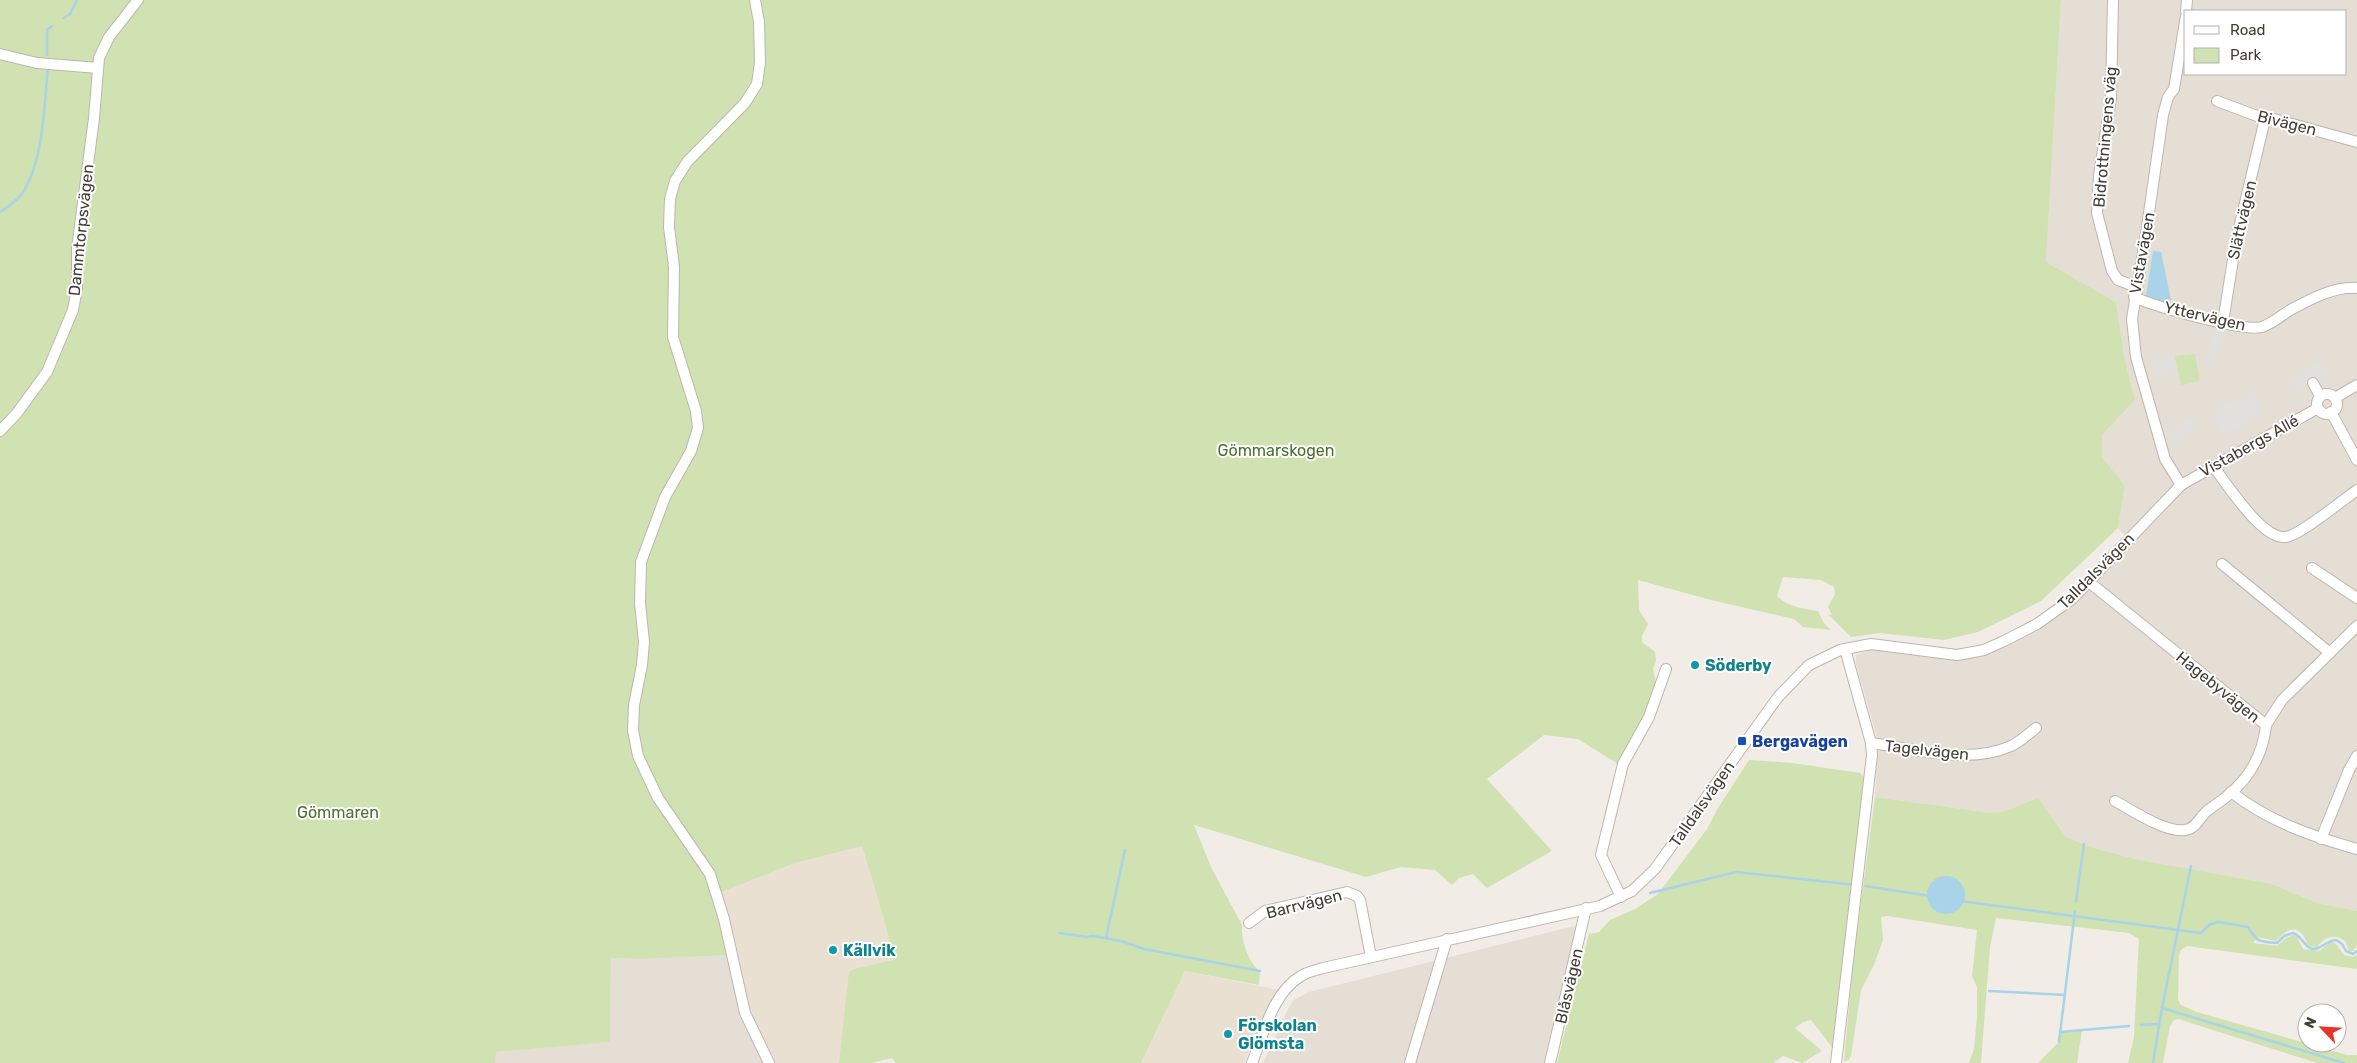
<svg xmlns="http://www.w3.org/2000/svg" width="2357" height="1063" font-family="Rubik,sans-serif">
<style>
.residential{fill:#e4ded4;fill-rule:evenodd}
.education{fill:#e9e0d1}
.green{fill:#d0e1b2}
.parking{fill:#e2e0dd}
.water{fill:#a8d3e8}
.lines{fill:none;stroke-linecap:round;stroke-linejoin:round}
.stream{stroke:#a8d3e8;stroke-width:2.5}
.minor-casing{stroke:#beb6ac;stroke-width:12}
.minor{stroke:#fff;stroke-width:10}
.culture-dot{fill:#0f9aa8;stroke:#fff;stroke-width:2}
.transit-dot{fill:#1a4fb4;stroke:#fff;stroke-width:2}
.labels{text-anchor:middle;dominant-baseline:central;stroke-width:4;stroke-linejoin:round;paint-order:stroke}
.street-label{font-size:16px;fill:#433d36;stroke:#fff}
.park-label{font-size:16px;fill:#4d6e2f;stroke:#fff}
.culture-label{font-size:16px;font-weight:bold;fill:#0d838f;stroke:#fff;text-anchor:start}
.transit-label{font-size:16px;font-weight:bold;fill:#164399;stroke:#fff;text-anchor:start}
</style>
<rect width="100%" height="100%" fill="#f1ede6"/>
<!-- residential -->
<g class="residential">
<path d="M 2061,0 L 2357,0 L 2357,911 L 2317,903 L 2272,884 L 2135,859 L 2087,846 L 2066,837 L 2038,798 L 2003,812 L 1991,813 L 1875,797 L 1878,749 L 1876,734 L 1856,664 L 1856,655 L 1871,650 L 1894,651 L 1956,660 L 1985,653 L 2089,587 L 2261,727 L 2252,756 L 2266,725 L 2089,582 L 2127,539 L 2118,528 L 2125,486 L 2102,457 L 2102,435 L 2135,400 L 2125,360 L 2116,302 L 2046,262 ZM 2186,11 L 2346,11 L 2346,74 L 2186,74 Z"/>
<path d="M 1578,925 L 1546,1063 L 1263,1063 L 1289,1007 L 1294,1000 L 1309,992 Z"/>
<path d="M 732,955 L 761,1040 L 775,1063 L 495,1063 L 495,1052 L 610,1042 L 611,958 L 641,959 Z"/>
</g>
<!-- education -->
<g class="education">
<path d="M 862,846 L 886,926 L 893,960 L 853,969 L 839,1063 L 775,1063 L 761,1040 L 749,1012 L 717,894 L 795,863 Z"/>
<path d="M 1185,971 L 1279,990 L 1266,1010 L 1244,1063 L 1141,1063 Z"/>
</g>
<!-- green -->
<g class="green">
<path d="M 0,0 L 2061,0 L 2046,262 L 2116,302 L 2125,360 L 2135,400 L 2102,435 L 2102,457 L 2125,486 L 2118,528 L 2041,601 L 1978,632 L 1944,640 L 1880,633 L 1851,637 L 1828,614 L 1832,615 L 1828,607 L 1835,594 L 1834,587 L 1821,580 L 1783,577 L 1777,596 C 1787,607 1804,609 1818,611 L 1824,623 L 1831,630 L 1803,627 L 1794,619 L 1711,600 L 1638,580 L 1639,610 L 1648,624 L 1642,636 L 1642,642 L 1655,652 L 1656,661 L 1653,669 L 1656,682 L 1652,701 L 1618,764 L 1578,739 L 1544,735 L 1487,779 L 1552,851 L 1487,888 L 1473,874 L 1459,878 L 1452,885 L 1435,870 L 1401,867 L 1366,877 L 1194,825 L 1211,867 L 1242,925 C 1241,940 1248,962 1260,971 L 1259,985 L 1185,971 L 1141,1063 L 896,1063 L 892,1058 L 871,1063 L 839,1063 L 849,972 L 853,969 L 893,960 L 886,926 L 862,846 L 795,863 L 717,894 L 732,955 L 641,959 L 611,958 L 610,1042 L 496,1052 L 495,1063 L 0,1063 Z"/>
<path d="M 2195,354 L 2200,381 L 2181,385 L 2175,356 Z"/>
<path d="M 1749,760 L 1793,763 L 1860,773 L 1865,778 L 1832,1047 L 1811,1020 L 1803,1022 L 1795,1028 L 1822,1051 L 1802,1063 L 1783,1056 L 1773,1063 L 1557,1063 L 1589,934 L 1599,932 L 1610,920 L 1635,909 L 1658,894 L 1707,829 L 1718,808 Z"/>
<path d="M 1875,797 L 1991,813 L 2003,812 L 2038,798 L 2066,837 L 2087,846 L 2135,859 L 2272,884 L 2317,903 L 2357,911 L 2357,946 L 2353,951 L 2349,951 L 2345,941 C 2335,933 2324,937 2317,947 L 2309,946 C 2306,943 2306,939 2303,935 C 2294,923 2283,933 2276,941 L 2257,937 L 2253,943 L 2277,946 L 2286,938 L 2293,935 L 2297,937 L 2303,949 L 2320,951 C 2335,937 2334,941 2344,955 L 2352,957 L 2357,955 L 2357,969 L 2187,946 L 2181,950 L 2179,955 L 2178,1000 L 2181,1005 L 2197,1012 L 2347,1055 L 2357,1055 L 2357,1063 L 2317,1063 L 2178,1019 L 2174,1020 L 2170,1026 L 2163,1063 L 2128,1063 L 2134,1037 L 2139,939 L 2129,933 L 1996,918 L 1990,947 L 1981,1063 L 1969,1063 L 1974,1049 L 1977,1016 L 1977,987 L 1972,976 L 1977,930 L 1888,916 L 1881,917 L 1883,940 L 1874,965 L 1861,990 L 1851,1056 L 1849,1060 L 1844,1061 L 1853,963 Z"/>
<path d="M 2082,1030 L 2077,1063 L 2038,1063 L 2059,1042 L 2060,1032 Z"/>
</g>
<!-- parking -->
<g class="parking">
<path d="M 2212,329 L 2225,331 L 2218,360 L 2205,359 Z"/>
<path d="M 2173,353 L 2177,371 L 2154,377 L 2151,359 Z"/>
<path d="M 2321,360 L 2330,374 L 2295,393 L 2287,379 Z"/>
<path d="M 2255,392 L 2261,415 L 2223,437 L 2209,415 L 2223,405 Z"/>
<path d="M 2191,417 L 2198,430 L 2171,446 L 2166,431 Z"/>
</g>
<!-- water -->
<g class="water">
<path d="M 2153,251 L 2161,252 L 2171,300 L 2165,302 L 2146,296 Z"/>
<circle cx="1946" cy="895" r="19"/>
</g>
<g class="lines">
<!-- stream -->
<g class="stream">
<path d="M 64,18 L 70,14 L 77,0"/>
<path d="M 47,55 L 47,30 L 52,26"/>
<path d="M 0,212 C 7,207 16,202 21,195 C 44,163 44,105 48,67"/>
<path d="M 1865,886 L 1930,896"/>
<path d="M 1650,893 L 1736,872 L 1855,885"/>
<path d="M 1960,901 L 2201,933 L 2209,925 L 2218,922 L 2248,927 C 2257,942 2259,942 2277,943 L 2284,936 L 2293,933 C 2303,936 2306,953 2318,948 C 2325,945 2328,941 2336,940 L 2342,944 L 2346,951 L 2353,954 L 2357,951"/>
<path d="M 2076,901 L 2084,844"/>
<path d="M 1060,933 L 1087,937 L 1093,936 L 1121,941 L 1144,949 L 1260,971"/>
<path d="M 1106,938 L 1125,850"/>
<path d="M 1989,991 L 2065,995"/>
<path d="M 2162,1008 L 2344,1063"/>
<path d="M 2141,1025 L 2159,1024"/>
<path d="M 2060,1032 L 2129,1026"/>
<path d="M 2059,1042 L 2075,911"/>
<path d="M 2153,1063 L 2162,1008 L 2191,866"/>
</g>
<!-- minor casing -->
<g class="minor-casing">
<g id="minor">
<path d="M 755,0 L 759,22 L 760,62 L 757,84 L 745,103 L 687,162 L 675,181 L 670,199 L 669,227 L 674,267 L 673,337 L 696,411 L 698,428 L 691,451 L 665,497 L 641,562 L 640,603 L 644,642 L 642,665 L 634,705 L 633,730 L 638,756 L 658,798 L 710,874 L 724,919 L 745,1013 L 769,1063"/>
<path d="M 2113,0 L 2111,98 L 2099,176 L 2097,213 L 2112,271 L 2118,280 L 2137,287"/>
<path d="M 2186,11 L 2187,0"/>
<path d="M 0,54 L 37,63 L 98,68"/>
<path d="M 2217,101 L 2265,119 L 2274,119 L 2357,142"/>
<path d="M 2134,297 C 2154,306 2243,332 2262,327 C 2273,323 2282,315 2292,309 C 2311,299 2335,286 2357,288"/>
<path d="M 2223,322 L 2236,241 L 2265,119"/>
<path d="M 2313,383 L 2320,396"/>
<circle cx="2327" cy="404" r="10"/>
<path d="M 2335,398 L 2357,385"/>
<path d="M 2331,412 L 2357,460"/>
<path d="M 0,431 L 17,413 L 47,372 L 73,310 L 77,288 L 77,249 L 94,118 L 99,58 L 109,37 L 138,0"/>
<path d="M 2213,466 C 2227,484 2262,540 2286,537 C 2300,535 2343,500 2357,490"/>
<path d="M 2181,485 L 2165,459 L 2136,357 L 2132,319 L 2147,227 L 2163,115 L 2168,97 L 2174,89 L 2186,16"/>
<path d="M 2222,564 L 2330,653"/>
<path d="M 2312,568 L 2357,598"/>
<path d="M 2089,582 L 2266,725 L 2282,700 L 2357,626"/>
<path d="M 1871,743 C 1916,749 1968,765 2011,746 C 2020,742 2028,734 2036,728"/>
<path d="M 2231,792 C 2270,822 2311,836 2357,849"/>
<path d="M 2115,801 C 2132,810 2165,833 2185,830 C 2195,829 2199,819 2205,813 C 2211,807 2219,803 2226,797 C 2249,779 2263,754 2266,725"/>
<path d="M 2321,839 L 2349,770 L 2357,756"/>
<path d="M 1621,897 L 1601,855 L 1623,764 L 1649,717 L 1666,669"/>
<path d="M 1249,923 L 1265,911 L 1347,892 L 1357,896 L 1360,900 L 1371,957"/>
<path d="M 1252,1063 C 1263,1035 1273,992 1301,976 C 1307,972 1316,970 1323,968 L 1600,906 L 1632,891 L 1655,869 L 1778,697 L 1809,665 L 1840,650 L 1871,644 L 1957,655 L 1984,650 L 2004,641 L 2037,624 L 2072,599 L 2181,485 L 2318,408"/>
<path d="M 1410,1063 L 1447,939"/>
<path d="M 1550,1063 L 1586,908"/>
<path d="M 1836,1063 L 1872,755 L 1871,743 L 1845,649"/>
</g>
</g>
<!-- minor -->
<use href="#minor" class="minor"/>
</g>
<!-- markers -->
<g class="culture-dot">
<circle cx="1695" cy="665" r="5"/>
<circle cx="833" cy="950" r="5"/>
<circle cx="1228" cy="1034" r="5"/>
</g>
<rect class="transit-dot" x="1737" y="736" width="10" height="10" rx="2.5"/>
<g class="labels">
<!-- street labels -->
<g class="street-label">
<text transform="translate(2287 123) rotate(14)">Bivägen</text>
<text transform="translate(2105 137) rotate(-85)">Bidrottningens väg</text>
<text transform="translate(2242 220) rotate(-77)">Slättvägen</text>
<text transform="translate(81 230) rotate(-84)">Dammtorpsvägen</text>
<text transform="translate(2142 253) rotate(-80)">Vistavägen</text>
<text transform="translate(2205 316) rotate(13)">Yttervägen</text>
<text transform="translate(2249 446) rotate(-29)">Vistabergs Allé</text>
<text transform="translate(2096 571) rotate(-45)">Talldalsvägen</text>
<text transform="translate(2218 687) rotate(39)">Hagebyvägen</text>
<text transform="translate(1927 750) rotate(6)">Tagelvägen</text>
<text transform="translate(1702 804) rotate(-55)">Talldalsvägen</text>
<text transform="translate(1304 904) rotate(-14)">Barrvägen</text>
<text transform="translate(1569 986) rotate(-77)">Blåsvägen</text>
</g>
<!-- park labels -->
<g class="park-label">
<text x="1276" y="450">Gömmarskogen</text>
<text x="338" y="812">Gömmaren</text>
</g>
<!-- culture labels -->
<g class="culture-label">
<text x="1705" y="665">Söderby</text>
<text x="843" y="950">Källvik</text>
<text x="1238" y="1025">Förskolan<tspan x="1238" dy="18">Glömsta</tspan></text>
</g>
<!-- transit labels -->
<g class="transit-label">
<text x="1752" y="741">Bergavägen</text>
</g>
</g>
<!-- legend -->
<rect x="2184" y="10" width="162" height="65" fill="#ffffff" stroke="#b4b1af"/>
<rect x="2194" y="26" width="25" height="8" fill="#ffffff" stroke="#b4b1af"/>
<text x="2230" y="35" font-size="15" fill="#433d36">Road</text>
<rect x="2194" y="48" width="25" height="15" fill="#d0e1b2" stroke="#b4b1af"/>
<text x="2230" y="60" font-size="15" fill="#433d36">Park</text>
<!-- north arrow -->
<g transform="translate(2322 1028) rotate(295)"><circle r="24" fill="#ffffff" stroke="#b4b1af"/>
<path d="M0-4L9 19L0 12L-9 19Z" fill="#e4362a"/>
<text y="-8" font-size="14" font-weight="bold" text-anchor="middle" fill="#433d36">N</text>
</g>
</svg>
